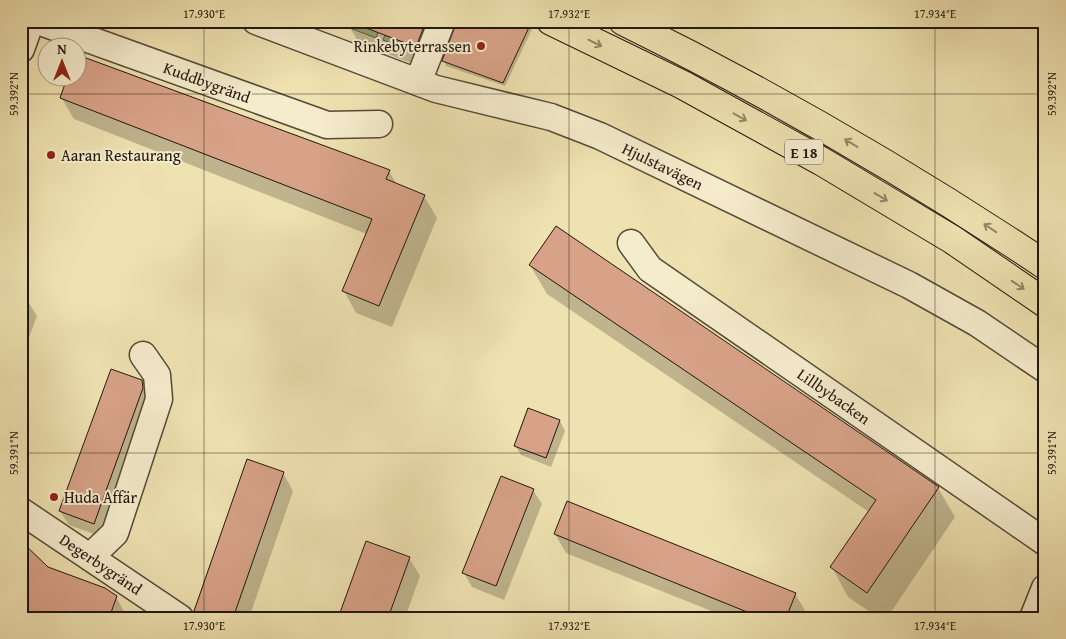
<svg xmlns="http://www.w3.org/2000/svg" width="1066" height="639" font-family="'Gentium Book Plus',serif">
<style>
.green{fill:#b5c48e;stroke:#6b6e4f}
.shadow{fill:#0003}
.building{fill:#d7a287;stroke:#211710}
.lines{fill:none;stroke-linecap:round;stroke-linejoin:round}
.street-casing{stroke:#544a38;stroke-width:29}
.highway-casing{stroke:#211710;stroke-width:30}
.street{stroke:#f5eccc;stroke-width:26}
.highway{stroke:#efe2b1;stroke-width:28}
.oneway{stroke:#928769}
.ticks{fill:none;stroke:#211710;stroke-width:1;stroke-opacity:0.45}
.poi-dot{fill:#8f2418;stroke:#f5eccc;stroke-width:2}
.labels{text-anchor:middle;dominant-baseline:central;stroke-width:4;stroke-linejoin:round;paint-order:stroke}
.shield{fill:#f5eccc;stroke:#615748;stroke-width:1}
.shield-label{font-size:15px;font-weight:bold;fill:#211710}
.poi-label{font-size:16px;fill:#211710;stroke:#f5eccc;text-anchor:start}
.street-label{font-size:16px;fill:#211710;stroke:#f5eccc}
.neatline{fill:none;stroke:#211710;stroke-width:2}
.ticks-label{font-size:12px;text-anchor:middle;fill:#211710}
</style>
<rect width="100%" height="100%" fill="#efe2b1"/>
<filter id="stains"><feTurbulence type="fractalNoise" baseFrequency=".004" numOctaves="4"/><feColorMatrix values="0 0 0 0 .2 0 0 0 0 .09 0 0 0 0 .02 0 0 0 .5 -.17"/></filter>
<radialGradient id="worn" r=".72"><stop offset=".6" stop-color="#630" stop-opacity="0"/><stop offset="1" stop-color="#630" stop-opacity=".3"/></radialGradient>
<!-- green -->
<g class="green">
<path d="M 337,21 L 349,21 L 378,32 L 376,38 L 337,23 Z"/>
<path d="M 385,35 L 419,48 L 416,53 L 383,40 Z"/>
</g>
<!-- shadow -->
<g class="shadow">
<path d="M 300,21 L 320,21 L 318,28 Z"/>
<path d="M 346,21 L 426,21 L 439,45 L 430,70 L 359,43 Z"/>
<path d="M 457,21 L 536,21 L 505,86 L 446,66 L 444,61 Z"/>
<path d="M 78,56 L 389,171 L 397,185 L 424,196 L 437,218 L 392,327 L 356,313 L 344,291 L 367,234 L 74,119 L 61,97 L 69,78 L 78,78 Z"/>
<path d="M 530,265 L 938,488 L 955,517 L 887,618 L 879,618 L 848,597 L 832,567 L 869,512 L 547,294 Z"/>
<path d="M 21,298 L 27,300 L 37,316 L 21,359 Z"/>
<path d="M 141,381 L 150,395 L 102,537 L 69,525 L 60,511 Z"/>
<path d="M 529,410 L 560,421 L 565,431 L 551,467 L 521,455 L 515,445 Z"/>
<path d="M 283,473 L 293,491 L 249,618 L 200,618 L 196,611 Z"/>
<path d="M 533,490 L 542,504 L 504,600 L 472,587 L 464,573 Z"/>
<path d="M 555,534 L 795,594 L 806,612 L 803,618 L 729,618 L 566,553 Z"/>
<path d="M 409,558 L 420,576 L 405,618 L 339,618 Z"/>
<path d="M 47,568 L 116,597 L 126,615 L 125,618 L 21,618 Z"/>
</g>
<!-- building -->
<g class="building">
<path d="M 353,21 L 426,21 L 416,47 L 353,23 Z"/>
<path d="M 457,21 L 532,21 L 503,83 L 442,61 Z"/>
<path d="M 78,55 L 390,170 L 386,179 L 425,195 L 379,306 L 342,291 L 372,219 L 60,98 L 67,78 L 78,78 Z"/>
<path d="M 556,226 L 939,487 L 867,593 L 830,567 L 876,500 L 529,265 Z"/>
<path d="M 111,369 L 142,380 L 143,388 L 94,524 L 59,511 Z"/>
<path d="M 528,408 L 560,420 L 546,458 L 514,446 Z"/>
<path d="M 247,459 L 284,472 L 233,618 L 212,618 L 194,611 Z"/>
<path d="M 501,476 L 534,489 L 496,586 L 462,573 Z"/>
<path d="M 567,501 L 796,593 L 786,618 L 762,618 L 554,534 Z"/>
<path d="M 21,541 L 48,567 L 105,588 L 117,596 L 109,618 L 21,618 Z"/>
<path d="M 366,541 L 410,557 L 388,618 L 338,618 Z"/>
</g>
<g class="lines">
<!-- street casing -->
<g class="street-casing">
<g id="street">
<path d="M 38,21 L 327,125 L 379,124"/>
<path d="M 256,21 L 436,89 L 551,117 L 600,136 L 909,285 L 977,323 L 1045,369"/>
<path d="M 21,49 L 31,21"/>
<path d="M 418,82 L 442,21"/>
<path d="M 631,243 L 650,269 L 1045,542"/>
<path d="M 21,511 L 180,618"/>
<path d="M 90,557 L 115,533 L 159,399 L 157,375 L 143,355"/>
<path d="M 1033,618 L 1045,588"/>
</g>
</g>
<!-- highway casing -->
<g class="highway-casing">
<g id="highway">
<path d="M 551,21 L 683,85 L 821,161 L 953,240 L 1045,303"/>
<path d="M 623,21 C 769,93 909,174 1045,265"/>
</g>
</g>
<!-- street -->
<use href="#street" class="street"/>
<!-- highway -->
<use href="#highway" class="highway"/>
</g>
<!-- one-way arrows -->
<defs><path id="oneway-shaft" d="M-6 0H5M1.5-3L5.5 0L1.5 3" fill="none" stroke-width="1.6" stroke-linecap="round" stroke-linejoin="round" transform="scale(1.25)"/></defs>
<g class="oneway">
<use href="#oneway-shaft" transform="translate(595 43) rotate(26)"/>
<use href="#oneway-shaft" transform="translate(740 117) rotate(29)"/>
<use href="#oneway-shaft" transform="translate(851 143) rotate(-149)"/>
<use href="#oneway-shaft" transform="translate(881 197) rotate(31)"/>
<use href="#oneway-shaft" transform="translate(990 228) rotate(-146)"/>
<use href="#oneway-shaft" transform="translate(1018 285) rotate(34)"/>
</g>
<!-- ticks -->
<path class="ticks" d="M 204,21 L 204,618M 569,21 L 569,618M 935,21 L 935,618M 21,94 L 1045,94M 21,453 L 1045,453"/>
<!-- markers -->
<g class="poi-dot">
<circle cx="481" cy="46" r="5"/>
<circle cx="51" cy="155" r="5"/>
<circle cx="54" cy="497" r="5"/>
</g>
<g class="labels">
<!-- shield labels -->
<rect class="shield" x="785" y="139.5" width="38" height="25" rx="4"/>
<g class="shield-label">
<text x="804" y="152">E 18</text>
</g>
<!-- poi labels -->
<g class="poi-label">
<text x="471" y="46" text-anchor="end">Rinkebyterrassen</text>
<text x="61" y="155">Aaran Restaurang</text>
<text x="64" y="497">Huda Affär</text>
</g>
<!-- street labels -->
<g class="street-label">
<text transform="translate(207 82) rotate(20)">Kuddbygränd</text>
<text transform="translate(663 166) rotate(26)">Hjulstavägen</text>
<text transform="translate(834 396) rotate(35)">Lillbybacken</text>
<text transform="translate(101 564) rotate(34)">Degerbygränd</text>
</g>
</g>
<!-- margin -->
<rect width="1066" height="639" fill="none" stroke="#efe2b1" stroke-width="55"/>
<!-- north arrow -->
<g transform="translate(62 62)"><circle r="24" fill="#f5eccc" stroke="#a09781"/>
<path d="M0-4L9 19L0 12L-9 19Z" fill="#8f2418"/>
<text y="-8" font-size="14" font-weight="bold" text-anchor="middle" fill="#211710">N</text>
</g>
<rect x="28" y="28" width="1010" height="584" class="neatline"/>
<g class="ticks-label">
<text x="204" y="18">17.930°E</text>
<text x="569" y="18">17.932°E</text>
<text x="935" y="18">17.934°E</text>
<text transform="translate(14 94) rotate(-90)" y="4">59.392°N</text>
<text transform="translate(1052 94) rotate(-90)" y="4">59.392°N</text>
<text transform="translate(14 453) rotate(-90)" y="4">59.391°N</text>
<text transform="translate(1052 453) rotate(-90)" y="4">59.391°N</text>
<text x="204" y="630">17.930°E</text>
<text x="569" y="630">17.932°E</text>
<text x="935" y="630">17.934°E</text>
</g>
<rect width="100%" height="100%" filter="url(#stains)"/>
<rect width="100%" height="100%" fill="url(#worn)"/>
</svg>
